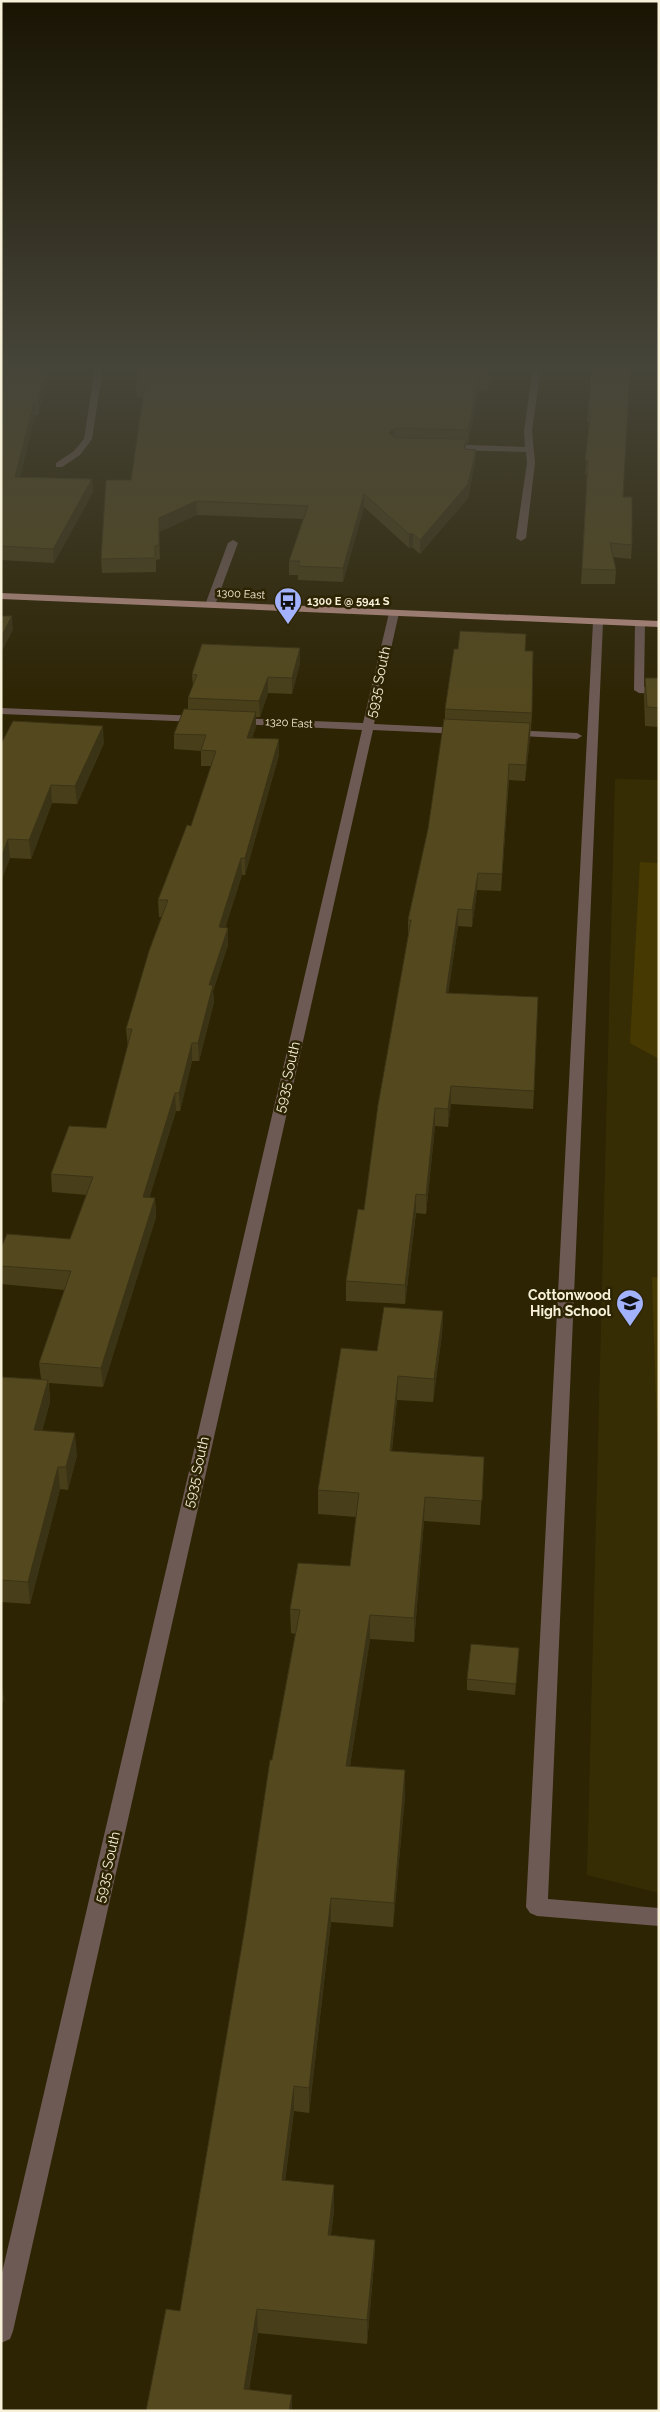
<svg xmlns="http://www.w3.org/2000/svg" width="660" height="2412" font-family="Raleway,sans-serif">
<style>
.built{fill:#372d05}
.green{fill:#473902}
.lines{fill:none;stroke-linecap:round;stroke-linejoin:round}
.minor{fill:#6e5a55;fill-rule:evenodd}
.major{fill:#b98f85;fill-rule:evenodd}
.wall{fill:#483f1a}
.shaded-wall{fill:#3b3315}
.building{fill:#54491e;stroke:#3b3315}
.labels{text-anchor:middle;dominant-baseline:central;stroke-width:5;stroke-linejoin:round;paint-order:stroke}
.far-street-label{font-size:11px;fill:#f8f1da;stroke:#2d2403}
.far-poi-label{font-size:11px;font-weight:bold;fill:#f8f1da;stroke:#2d2403;text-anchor:start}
.street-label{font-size:14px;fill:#f8f1da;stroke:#2d2403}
.poi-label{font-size:14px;font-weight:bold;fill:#f8f1da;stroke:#2d2403;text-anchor:end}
</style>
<rect width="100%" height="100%" fill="#2d2403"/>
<!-- built -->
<path class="built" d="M 615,779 L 659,780 L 659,1893 L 587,1875 Z"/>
<!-- green -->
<g class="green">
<path d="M 640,862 L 659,863 L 659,1059 L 630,1043 Z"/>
<path d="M 652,1277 L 659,1278 L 659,1491 Z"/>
</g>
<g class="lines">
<!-- minor -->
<g class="minor">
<path d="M 95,367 L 103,367 L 92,439 L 80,455 L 62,467 L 56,467 L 56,463 L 74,451 L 84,439 Z"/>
<path d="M 533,367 L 541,367 L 532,431 L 535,463 L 526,538 L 521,541 L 516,538 L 527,463 L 526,452 L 445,450 L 441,447 L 445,444 L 525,447 L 524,431 Z"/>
<path d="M 233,540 L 238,543 L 215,605 L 207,607 L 205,605 L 228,543 Z"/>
<path d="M 394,610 L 399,613 L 374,724 L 461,728 L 466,731 L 461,734 L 373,730 L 13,2331 L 10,2339 L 1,2343 L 1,2277 L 362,730 L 237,724 L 232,721 L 237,718 L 363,723 L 389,613 Z"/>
<path d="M 598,619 L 603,622 L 548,1899 L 659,1908 L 659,1926 L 537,1916 L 530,1913 L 526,1907 L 593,622 Z"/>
<path d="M 640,620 L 645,623 L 644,687 L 659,688 L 659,694 L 639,693 L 634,690 L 635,623 Z"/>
<path d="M 1,708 L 199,716 L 204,719 L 199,722 L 1,714 Z"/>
<path d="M 509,730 L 577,733 L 582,736 L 577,739 L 505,735 L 504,733 Z"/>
</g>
<!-- major -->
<path class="major" d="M 1,593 L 659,621 L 659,627 L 1,599 Z"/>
</g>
<!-- wall -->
<g class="wall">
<path d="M 50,367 L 38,415 L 35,415 L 20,477 L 92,479 L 93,492 L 54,563 L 1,560 L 1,396 Z"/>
<path d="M 491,367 L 488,391 L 479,391 L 468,443 L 466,443 L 466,449 L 476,450 L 475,463 L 468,498 L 420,554 L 413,548 L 409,548 L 364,507 L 343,582 L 298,580 L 298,575 L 289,575 L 289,561 L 303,519 L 197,515 L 159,532 L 160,559 L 156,560 L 156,572 L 102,573 L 101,559 L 131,480 L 143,397 L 137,397 L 136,384 Z"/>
<path d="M 592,367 L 623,497 L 632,545 L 631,559 L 613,557 L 616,570 L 615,584 L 581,584 L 587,474 L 585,474 L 590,423 L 587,422 Z"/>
<path d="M 525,651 L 532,713 L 531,729 L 525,781 L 509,780 L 501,891 L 477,890 L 472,927 L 458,926 L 448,993 L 534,1091 L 533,1109 L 451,1104 L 448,1127 L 435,1126 L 426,1214 L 416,1213 L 405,1304 L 346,1301 L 346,1281 L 364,1210 L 408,937 L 408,920 L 428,829 L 445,719 L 445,709 Z"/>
<path d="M 300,663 L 292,694 L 268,693 L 260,717 L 256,717 L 256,727 L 252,738 L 279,739 L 279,755 L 245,875 L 242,875 L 225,928 L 228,928 L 228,945 L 213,991 L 214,1002 L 199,1061 L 192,1061 L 180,1111 L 176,1111 L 149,1198 L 155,1198 L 156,1217 L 103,1387 L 49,1383 L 50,1402 L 42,1431 L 77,1455 L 68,1490 L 60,1489 L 30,1604 L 1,1602 L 1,1377 L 41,1379 L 39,1363 L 65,1290 L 1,1284 L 1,1248 L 70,1239 L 87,1195 L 52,1192 L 51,1174 L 106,1128 L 128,1047 L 126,1029 L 162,917 L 159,917 L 158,900 L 191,826 L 211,766 L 201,766 L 201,751 L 174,749 L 174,734 L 188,709 L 188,698 L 193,686 L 192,674 Z"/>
<path d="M 645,678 L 659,678 L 659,727 L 645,726 L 644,696 Z"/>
<path d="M 104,743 L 77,804 L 52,803 L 31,859 L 10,858 L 1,881 L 1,744 Z"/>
<path d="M 443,1311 L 442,1334 L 433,1402 L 397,1400 L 392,1451 L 484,1457 L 480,1525 L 424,1521 L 414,1642 L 370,1639 L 350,1766 L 405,1795 L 393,1927 L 331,1922 L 309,2113 L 294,2111 L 285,2181 L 334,2185 L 334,2210 L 331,2235 L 375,2240 L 374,2264 L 367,2344 L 258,2333 L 249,2390 L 292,2395 L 292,2411 L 146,2411 L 180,2311 L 246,1921 L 272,1760 L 295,1634 L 291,1633 L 290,1609 L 350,1566 L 356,1517 L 318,1514 L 318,1490 L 377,1351 Z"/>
<path d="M 519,1648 L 515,1695 L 467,1690 L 467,1679 Z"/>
</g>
<!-- shaded-wall -->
<g class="shaded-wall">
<path d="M 46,367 L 50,367 L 38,415 L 38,403 Z"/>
<path d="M 490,367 L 491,367 L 488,391 Z"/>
<path d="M 479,378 L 479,391 L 468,443 L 468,430 Z"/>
<path d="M 34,403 L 35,415 L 16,490 L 15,477 Z"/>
<path d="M 395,428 L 395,441 L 389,433 Z"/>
<path d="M 476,450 L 475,463 L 468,498 L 420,554 L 420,540 Z"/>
<path d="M 92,479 L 93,492 L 54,563 L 53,549 Z"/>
<path d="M 364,494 L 364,507 L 343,582 L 343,568 Z"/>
<path d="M 196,501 L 197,515 L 159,532 L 160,559 L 159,518 Z"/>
<rect x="409" y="534" width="4" height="14"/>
<path d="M 12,616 L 13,630 L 1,653 L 1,637 Z"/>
<path d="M 300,648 L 300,663 L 292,694 L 292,678 Z"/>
<path d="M 268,677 L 268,693 L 260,717 L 259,701 Z"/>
<path d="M 256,712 L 256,727 L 247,753 L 247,738 Z"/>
<path d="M 530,723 L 530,739 L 525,781 L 526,765 Z"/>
<path d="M 103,726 L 104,743 L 77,804 L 75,786 Z"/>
<path d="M 279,739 L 279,755 L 245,875 L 245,858 Z"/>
<path d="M 51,785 L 52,803 L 31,859 L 29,840 Z"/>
<path d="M 8,839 L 10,858 L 1,881 L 1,858 Z"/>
<path d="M 241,858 L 242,875 L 220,945 L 219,927 Z"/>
<path d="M 478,873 L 477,890 L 472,927 L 472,910 Z"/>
<path d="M 458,909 L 458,926 L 446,1010 L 446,993 Z"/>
<path d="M 228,928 L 228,945 L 213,991 L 214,1002 L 199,1061 L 198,1043 L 209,985 Z"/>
<path d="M 192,1043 L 192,1061 L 180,1111 L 179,1093 Z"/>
<path d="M 451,1086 L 451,1104 L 448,1127 L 448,1109 Z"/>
<path d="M 175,1093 L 176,1111 L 144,1216 L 143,1197 Z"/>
<path d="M 435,1108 L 435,1126 L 426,1214 L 426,1195 Z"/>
<path d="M 416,1194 L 416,1213 L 405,1304 L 405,1285 Z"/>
<path d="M 155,1198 L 156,1217 L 103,1387 L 101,1368 Z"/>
<path d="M 443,1311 L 442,1334 L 433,1402 L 434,1379 Z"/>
<path d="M 398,1376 L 397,1400 L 389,1475 L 390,1451 Z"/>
<path d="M 48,1380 L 50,1402 L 36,1452 L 34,1430 Z"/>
<path d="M 75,1433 L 77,1455 L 68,1490 L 66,1467 Z"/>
<path d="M 58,1467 L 60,1489 L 30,1604 L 28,1582 Z"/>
<path d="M 425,1497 L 424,1521 L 414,1642 L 414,1618 Z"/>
<path d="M 370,1615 L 370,1639 L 346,1791 L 346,1766 Z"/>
<path d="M 1,1676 L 4,1699 L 1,1709 Z"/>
<path d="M 405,1770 L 405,1795 L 393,1927 L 394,1903 Z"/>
<path d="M 331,1898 L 331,1922 L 309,2113 L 309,2088 Z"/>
<path d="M 294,2086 L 294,2111 L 282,2205 L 282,2180 Z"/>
<path d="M 334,2185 L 334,2210 L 328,2260 L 328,2235 Z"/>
<path d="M 375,2240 L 374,2264 L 367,2344 L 367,2320 Z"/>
<path d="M 257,2309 L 258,2333 L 245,2411 L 244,2389 Z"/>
<path d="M 292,2395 L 292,2411 L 289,2411 Z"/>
</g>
<!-- building -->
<g class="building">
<path d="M 9,367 L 46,367 L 38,403 L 34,403 L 15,477 L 92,479 L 53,549 L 1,546 L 1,396 Z"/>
<path d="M 139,367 L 490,367 L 489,379 L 479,378 L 468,430 L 395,428 L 389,433 L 395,438 L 466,439 L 464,449 L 476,450 L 468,484 L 420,540 L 413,534 L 409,534 L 364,494 L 343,568 L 298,566 L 300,561 L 289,561 L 308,506 L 196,501 L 159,518 L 159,545 L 155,546 L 155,558 L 101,559 L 106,480 L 131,480 L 145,384 L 136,384 Z"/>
<path d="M 592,367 L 630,367 L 623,497 L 632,497 L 632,545 L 610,543 L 616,570 L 582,569 L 588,460 L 585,460 L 591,410 L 588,410 Z"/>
<path d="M 1,616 L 12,616 L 1,637 Z"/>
<path d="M 460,631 L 526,634 L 525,651 L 533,651 L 532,713 L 445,709 L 454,649 L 458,649 Z"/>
<path d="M 202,644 L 300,648 L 292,678 L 268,677 L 259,701 L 188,698 L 197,675 L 192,674 Z"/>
<path d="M 645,678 L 659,678 L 659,708 L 647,707 Z"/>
<path d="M 184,709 L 256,712 L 247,738 L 279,739 L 245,858 L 241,858 L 219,927 L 228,928 L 209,985 L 213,985 L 198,1043 L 192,1043 L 179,1093 L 175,1093 L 143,1197 L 155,1198 L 101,1368 L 39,1363 L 71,1271 L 1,1266 L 1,1248 L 7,1234 L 70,1239 L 93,1177 L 51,1174 L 69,1126 L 106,1128 L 132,1029 L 126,1029 L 149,951 L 168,900 L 158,900 L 187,825 L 191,826 L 216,751 L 201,750 L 206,735 L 174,734 Z"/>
<path d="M 444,719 L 530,723 L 526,765 L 509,764 L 502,874 L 478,873 L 472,910 L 458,909 L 446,993 L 538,997 L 534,1091 L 451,1086 L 448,1109 L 435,1108 L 426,1195 L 416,1194 L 405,1285 L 346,1281 L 358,1209 L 364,1210 L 378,1105 L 411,920 L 408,920 L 428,829 Z"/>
<path d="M 13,721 L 103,726 L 75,786 L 51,785 L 29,840 L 8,839 L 1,858 L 1,744 Z"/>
<path d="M 384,1307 L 443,1311 L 434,1379 L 398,1376 L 390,1451 L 484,1457 L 482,1501 L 425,1497 L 414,1618 L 370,1615 L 346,1766 L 405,1770 L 394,1903 L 331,1898 L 309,2088 L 294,2086 L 282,2180 L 334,2185 L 328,2235 L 375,2240 L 367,2320 L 257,2309 L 244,2389 L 292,2395 L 289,2411 L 146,2411 L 166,2309 L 180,2311 L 246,1921 L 270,1760 L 272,1760 L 300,1610 L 290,1609 L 298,1563 L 350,1566 L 359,1493 L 318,1490 L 341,1348 L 377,1351 Z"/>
<path d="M 1,1377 L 48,1380 L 34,1430 L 75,1433 L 66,1467 L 58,1467 L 28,1582 L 1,1580 Z"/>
<path d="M 471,1644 L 519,1648 L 516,1684 L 467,1679 Z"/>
</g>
<!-- sky -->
<linearGradient id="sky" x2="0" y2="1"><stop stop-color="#191402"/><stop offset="0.52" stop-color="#464539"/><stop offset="1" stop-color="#464539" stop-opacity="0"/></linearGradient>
<rect width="660" height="704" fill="url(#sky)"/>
<!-- icons -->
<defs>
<g id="bus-pin" transform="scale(1.4375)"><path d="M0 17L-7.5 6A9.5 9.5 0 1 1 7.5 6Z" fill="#a2b2fd" stroke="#2d2403"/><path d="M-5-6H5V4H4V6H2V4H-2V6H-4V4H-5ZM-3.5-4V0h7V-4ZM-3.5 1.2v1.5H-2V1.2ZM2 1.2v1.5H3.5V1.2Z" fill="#111"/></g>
<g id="school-pin" transform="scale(1.4375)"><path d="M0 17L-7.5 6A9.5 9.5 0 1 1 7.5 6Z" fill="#a2b2fd" stroke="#2d2403"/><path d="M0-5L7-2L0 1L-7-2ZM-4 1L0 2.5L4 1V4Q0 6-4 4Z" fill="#111"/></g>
</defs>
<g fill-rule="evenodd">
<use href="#bus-pin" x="288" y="601"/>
<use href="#school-pin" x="630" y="1303"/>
</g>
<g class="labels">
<!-- far-street labels -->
<g class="far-street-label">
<text transform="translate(241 594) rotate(3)">1300 East</text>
<text transform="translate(289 723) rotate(3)">1320 East</text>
</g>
<!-- far-poi labels -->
<g class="far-poi-label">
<text x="307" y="601">1300 E @ 5941 S</text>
</g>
<!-- street labels -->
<g class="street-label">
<text transform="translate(378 682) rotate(-78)">5935 South</text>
<text transform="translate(287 1077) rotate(-77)">5935 South</text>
<text transform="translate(196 1472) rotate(-77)">5935 South</text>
<text transform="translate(107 1867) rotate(-77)">5935 South</text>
</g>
<!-- poi labels -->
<g class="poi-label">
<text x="611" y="1295">Cottonwood<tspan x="611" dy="16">High School</tspan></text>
</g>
</g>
<!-- border -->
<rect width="660" height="2412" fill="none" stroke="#f8f1da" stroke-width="5"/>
</svg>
